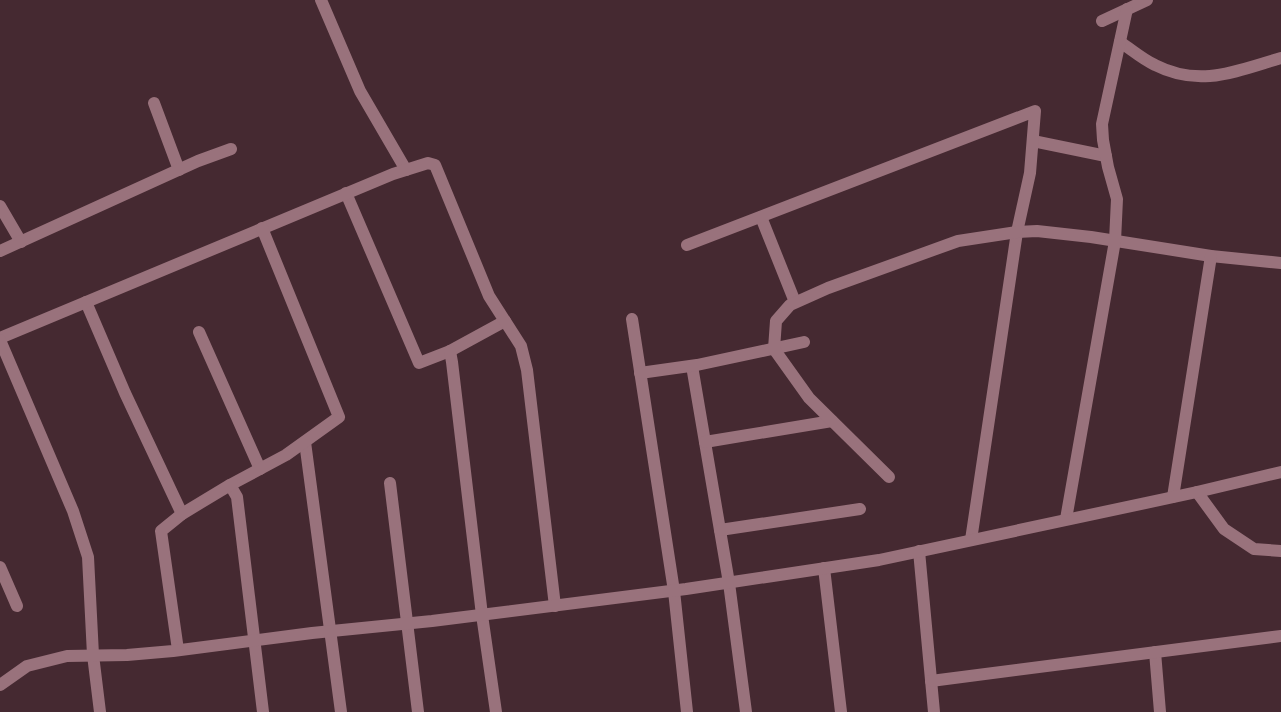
<svg xmlns="http://www.w3.org/2000/svg" width="1281" height="712" font-family="Commissioner,sans-serif">
<style>
.lines{fill:none;stroke-linecap:round;stroke-linejoin:round}
.minor{stroke:#99727c;stroke-width:12}
</style>
<rect width="100%" height="100%" fill="#452931"/>
<g class="lines">
<!-- minor -->
<g class="minor">
<path d="M 321,0 L 360,91 L 406,170"/>
<path d="M 1102,21 L 1147,0"/>
<path d="M 1120,42 C 1131,49 1142,59 1155,65 C 1200,88 1236,71 1281,58"/>
<path d="M 154,103 L 179,170"/>
<path d="M 1033,141 L 1106,156"/>
<path d="M 346,193 L 419,363 L 450,351 L 505,321"/>
<path d="M 0,206 L 21,242"/>
<path d="M 761,217 L 795,302"/>
<path d="M 687,245 L 1035,111 L 1030,173 L 1017,232 L 971,540"/>
<path d="M 0,251 L 198,161 L 231,149"/>
<path d="M 86,302 L 125,393 L 182,514"/>
<path d="M 632,319 L 674,591 L 687,712"/>
<path d="M 199,332 L 260,469"/>
<path d="M 0,338 L 393,174 L 428,163 L 435,165 L 489,296 L 521,346 L 527,370 L 555,606"/>
<path d="M 0,340 L 73,511 L 88,557 L 93,655 L 100,712"/>
<path d="M 450,351 L 452,362 L 482,615 L 496,712"/>
<path d="M 692,366 L 729,583 L 746,712"/>
<path d="M 640,373 L 697,365 L 804,342"/>
<path d="M 305,442 L 341,712"/>
<path d="M 705,442 L 832,421"/>
<path d="M 889,477 L 809,398 L 774,349 L 776,321 L 790,305 L 828,288 L 958,241 L 1017,232 L 1037,231 L 1091,237 L 1211,256 L 1281,263"/>
<path d="M 390,483 L 418,712"/>
<path d="M 230,485 L 237,497 L 263,712"/>
<path d="M 1197,492 L 1224,529 L 1254,549 L 1281,551"/>
<path d="M 1173,497 L 1211,256"/>
<path d="M 1066,519 L 1115,241 L 1117,199 L 1108,167 L 1103,140 L 1102,124 L 1127,9"/>
<path d="M 720,530 L 860,509"/>
<path d="M 919,551 L 934,712"/>
<path d="M 0,567 L 17,606"/>
<path d="M 824,568 L 841,712"/>
<path d="M 178,650 L 161,531 L 182,514 L 230,485 L 286,455 L 339,417 L 262,228"/>
<path d="M 1155,652 L 1160,712"/>
<path d="M 931,681 L 1281,636"/>
<path d="M 0,685 L 27,666 L 67,656 L 127,655 L 173,651 L 312,633 L 432,621 L 686,589 L 879,560 L 1197,492 L 1281,472"/>
</g>
</g>
</svg>
